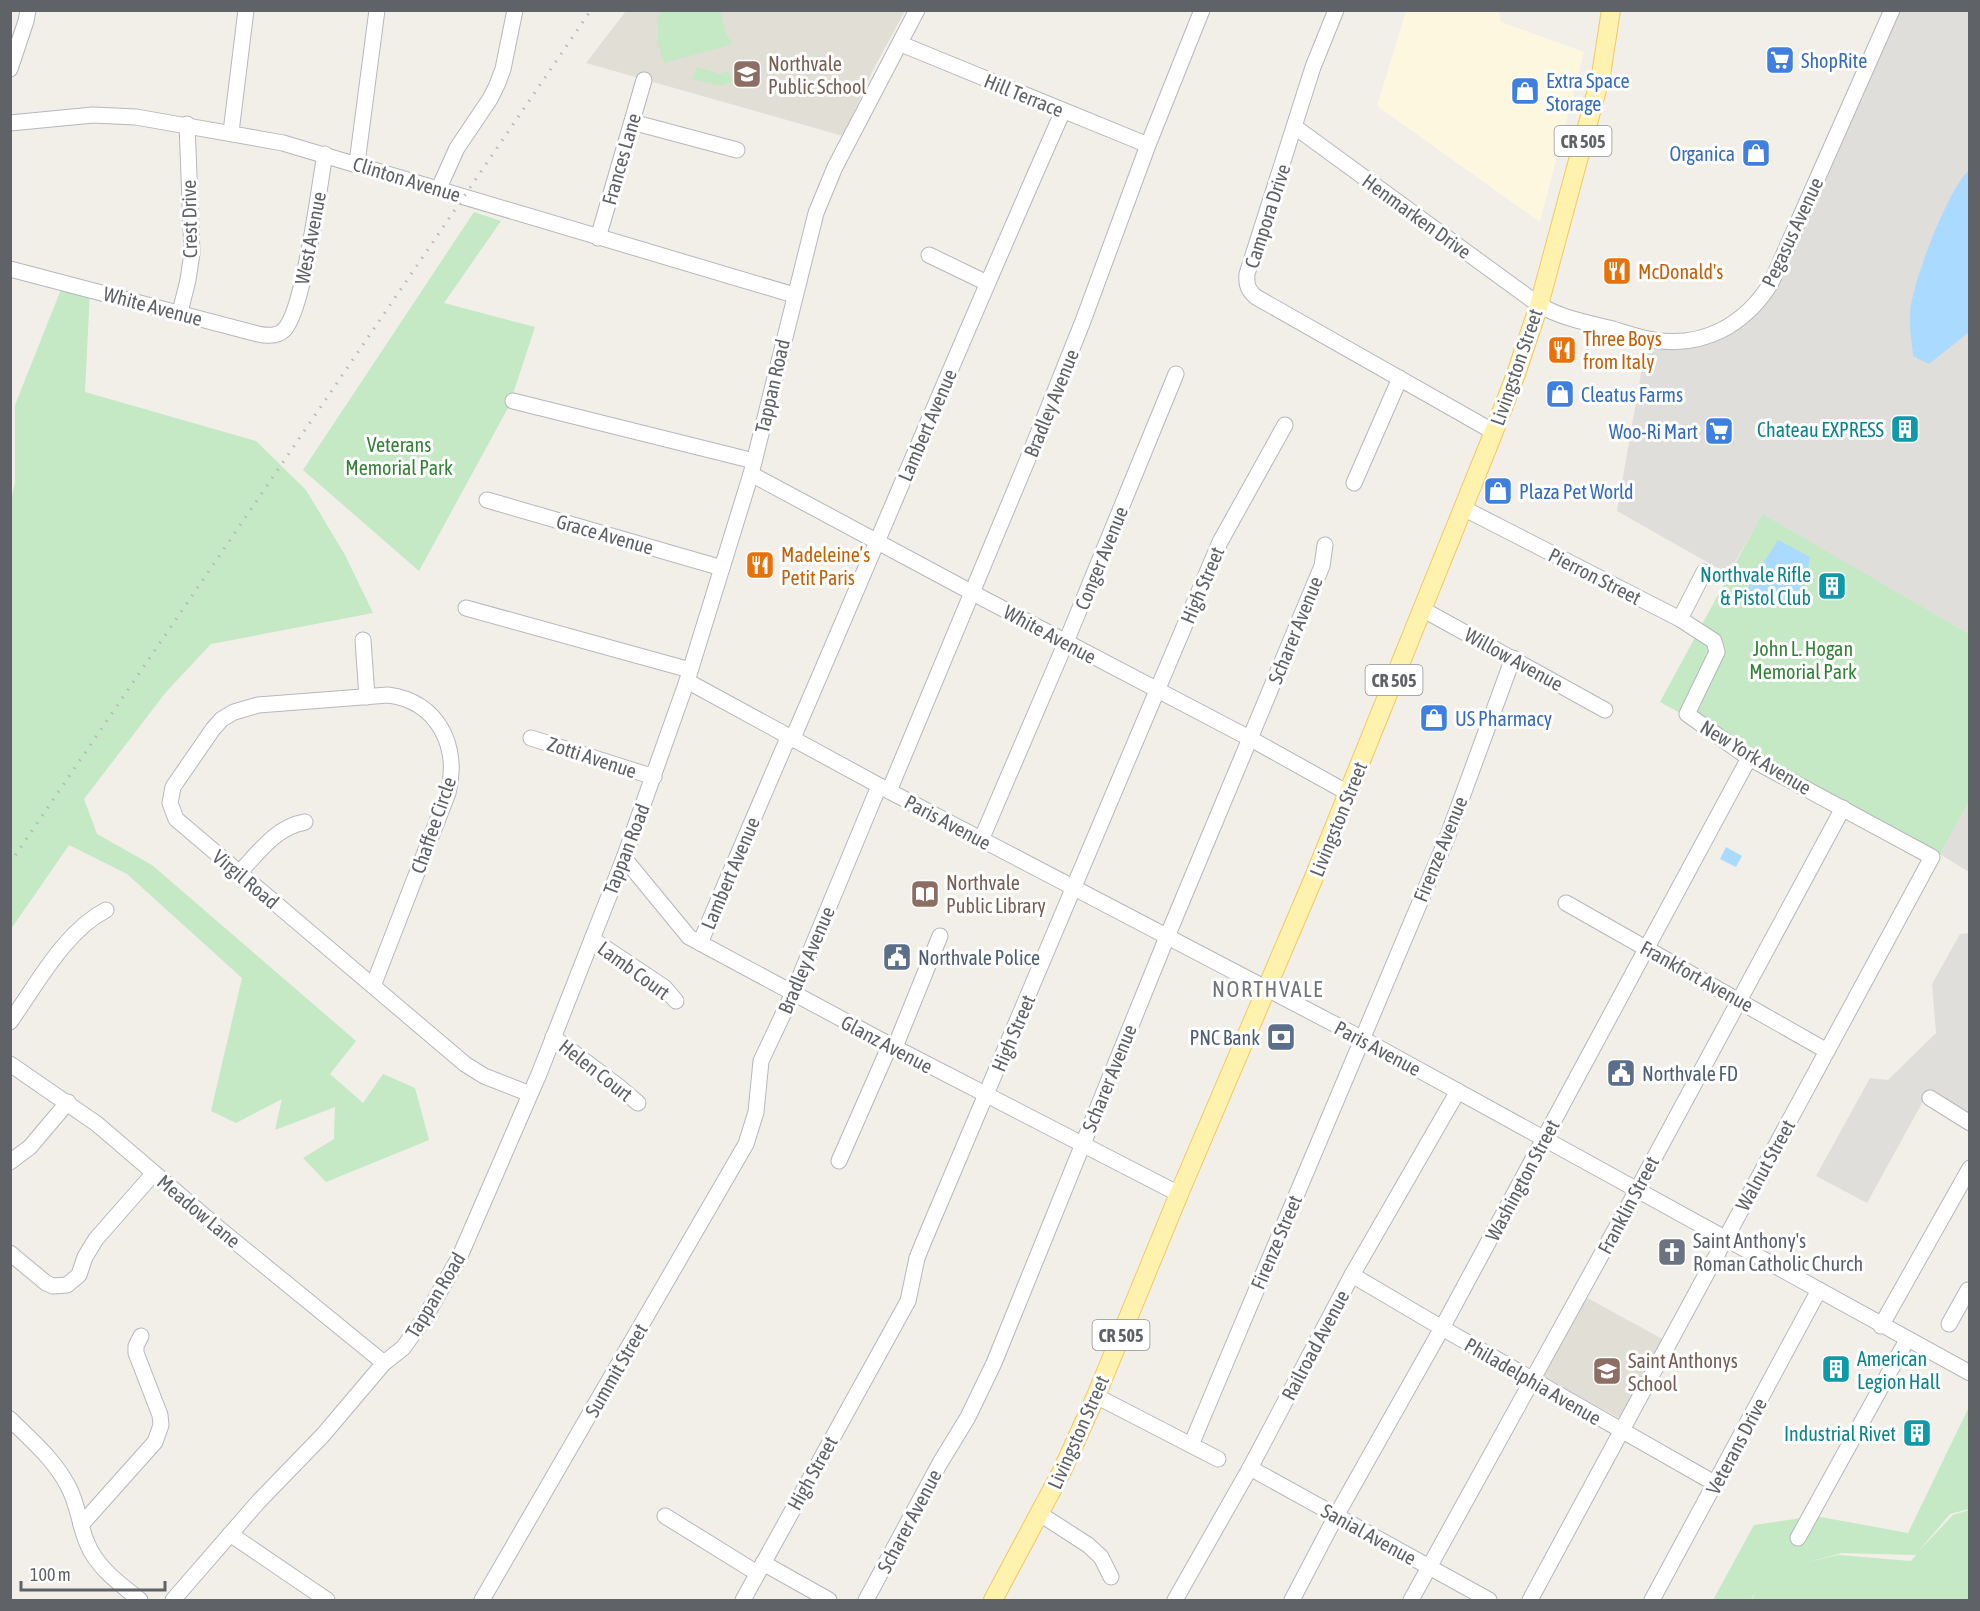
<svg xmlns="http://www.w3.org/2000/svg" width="1980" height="1611" font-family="'Asap Condensed',sans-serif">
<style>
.commercial{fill:#fef7e0}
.industrial{fill:#e0deda}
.education{fill:#e1ded6}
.green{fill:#c5e8c5;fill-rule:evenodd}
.water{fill:#aadaff}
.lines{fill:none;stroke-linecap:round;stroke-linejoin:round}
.minor-casing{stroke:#b5b8bc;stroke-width:17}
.major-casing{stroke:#f2c960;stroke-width:20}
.minor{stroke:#fff;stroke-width:15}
.major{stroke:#fff2af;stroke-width:18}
.rail{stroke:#b6b7b8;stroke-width:3;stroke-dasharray:1.5 8;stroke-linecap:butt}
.labels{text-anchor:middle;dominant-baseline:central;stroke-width:6;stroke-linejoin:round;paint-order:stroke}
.shield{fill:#fff;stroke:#8f9295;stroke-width:1.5}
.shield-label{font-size:18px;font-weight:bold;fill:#5f6368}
.shop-label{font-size:20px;fill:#366cbe;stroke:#fff;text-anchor:start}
.education-label{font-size:20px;fill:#785e54;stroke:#fff;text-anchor:start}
.street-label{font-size:20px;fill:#5f6368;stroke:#fff}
.food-label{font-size:20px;fill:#c56008;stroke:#fff;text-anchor:start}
.culture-label{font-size:20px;fill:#0d838f;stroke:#fff;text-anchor:end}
.park-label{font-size:20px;fill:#348238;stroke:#fff}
.service-label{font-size:20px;fill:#4e5e75;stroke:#fff;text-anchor:start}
.worship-label{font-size:20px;fill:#5b616d;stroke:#fff;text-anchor:start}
.quarter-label{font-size:22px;letter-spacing:1.5px;fill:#70757a;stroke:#fff}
</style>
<rect width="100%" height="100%" fill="#f1efe8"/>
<!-- commercial -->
<path class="commercial" d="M 1406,11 L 1499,11 L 1501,22 L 1584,52 L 1540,222 L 1377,106 Z"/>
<!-- industrial -->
<g class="industrial">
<path d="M 1889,11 L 1969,11 L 1969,634 L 1762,515 L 1728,574 L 1617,511 L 1642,368 L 1651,337 L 1710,336 L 1755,299 Z"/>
<path d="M 1969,802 L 1969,872 L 1940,854 Z"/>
<path d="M 1969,933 L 1969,1125 L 1927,1094 L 1867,1203 L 1816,1176 L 1870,1078 L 1888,1080 L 1936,1033 L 1932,984 L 1960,934 Z"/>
</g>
<!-- education -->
<g class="education">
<path d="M 626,11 L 905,11 L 874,68 L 843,136 L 586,63 Z"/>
<path d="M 1582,1295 L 1666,1341 L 1623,1420 L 1539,1375 Z"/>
</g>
<!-- green -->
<g class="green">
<path d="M 660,11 L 720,11 L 727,36 L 731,41 L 730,45 L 664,63 C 657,45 656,29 660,11 Z"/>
<path d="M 697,67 L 720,74 L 727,71 L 733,82 L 720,86 L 692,79 Z"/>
<path d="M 474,212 L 501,221 L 444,303 L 535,327 L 509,406 L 419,571 L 303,470 Z"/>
<path d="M 64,282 L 90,290 L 85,392 L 256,441 L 306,490 L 345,555 L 373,613 L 211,644 L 166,692 L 84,799 L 97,834 L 152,865 L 356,1041 L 330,1074 L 363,1103 L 383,1074 L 415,1088 L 429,1140 L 326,1182 L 303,1158 L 334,1139 L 335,1107 L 275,1130 L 282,1099 L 236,1123 L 211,1111 L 242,978 L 127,874 L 69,845 L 11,929 L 10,504 L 15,483 L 15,405 Z"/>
<path d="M 1762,514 L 1969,634 L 1969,802 L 1940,854 L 1660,702 Z"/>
<path d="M 1969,1407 L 1969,1509 L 1950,1514 L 1917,1553 L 1953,1515 L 1969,1510 L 1969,1600 L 1752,1600 L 1757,1589 L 1751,1600 L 1713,1600 L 1754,1525 L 1815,1516 L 1908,1533 ZM 1842,1553 L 1915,1555 L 1916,1555 L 1911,1561 L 1838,1555 L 1804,1563 Z"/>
</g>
<!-- water -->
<g class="water">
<path d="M 1969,170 L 1969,332 L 1929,364 L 1913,356 C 1912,342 1909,328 1910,314 C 1911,285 1948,189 1969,170 Z"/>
<path d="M 1778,540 L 1810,557 C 1808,568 1807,581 1802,591 C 1792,613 1763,605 1746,596 L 1746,591 Z"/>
<path d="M 1726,847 L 1742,856 L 1736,867 L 1720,859 Z"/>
</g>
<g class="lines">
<!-- minor casing -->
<g class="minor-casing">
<g id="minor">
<path d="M 1336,10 L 1313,67 L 1247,274 C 1246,285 1248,290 1256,297 L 1494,432"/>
<path d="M 901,44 L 1148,145"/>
<path d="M 10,69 L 26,21 L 28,10"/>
<path d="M 632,122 L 737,150"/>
<path d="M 10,123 L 93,115 L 136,117 L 283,143 L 794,295"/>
<path d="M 1295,127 L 1539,305 C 1562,318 1587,323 1613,329 C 1626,333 1640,338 1654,340 C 1703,348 1745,325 1771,283 L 1892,10"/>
<path d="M 231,132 L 246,10"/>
<path d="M 357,163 L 377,10"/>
<path d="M 439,188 L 457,148 L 490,99 L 497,85 L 503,69 L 515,10"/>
<path d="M 598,238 L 644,80"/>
<path d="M 929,255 L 987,283"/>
<path d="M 10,269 L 258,334 C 267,336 277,337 284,330 C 304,310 319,187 325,154"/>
<path d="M 180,312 L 188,280 L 192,253 L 187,124"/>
<path d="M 513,401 L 754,461"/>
<path d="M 751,474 L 971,592 L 1251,739 L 1348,793"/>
<path d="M 1354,483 L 1400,378"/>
<path d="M 487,500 L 722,568"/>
<path d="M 1463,508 L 1680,619 L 1704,572"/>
<path d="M 466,608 L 690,670"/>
<path d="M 1422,609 L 1605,710"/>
<path d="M 363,640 L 367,697"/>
<path d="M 687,681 L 889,791 L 1361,1038 L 1970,1373"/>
<path d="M 531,738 L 654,777"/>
<path d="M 792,740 C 883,530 970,320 1063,111"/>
<path d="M 889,791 L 1027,461 L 1083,321 L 1148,145 L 1202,10"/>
<path d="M 981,840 L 1066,642 L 1176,374"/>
<path d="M 624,858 L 689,937 L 890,1045 L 1179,1194"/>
<path d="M 239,873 C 259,852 276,827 305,822"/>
<path d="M 1566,903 L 1827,1051"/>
<path d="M 592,939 L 664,987 L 676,1001"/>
<path d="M 700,943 L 788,738"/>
<path d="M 373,986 L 448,793 C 460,747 438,701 388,695 L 258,705 L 234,712 L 222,719 L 213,729 L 173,787 L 170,803 L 176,819 L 465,1064 L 484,1076 L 530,1094"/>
<path d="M 10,1022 C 37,984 65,931 106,910"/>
<path d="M 553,1037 L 618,1086 L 638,1103"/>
<path d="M 895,1047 L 940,936"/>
<path d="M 10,1064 L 97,1124 L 216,1226 L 384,1363"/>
<path d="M 1930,1098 L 1970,1123"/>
<path d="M 839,1161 L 890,1045"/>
<path d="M 10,1162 L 30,1147 L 68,1102"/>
<path d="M 10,1253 L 46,1283 L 53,1286 L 67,1285 L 79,1275 L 85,1257 L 96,1239 L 154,1173"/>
<path d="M 1352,1275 L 1442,1328 L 1716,1484"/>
<path d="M 1949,1324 L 1968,1290"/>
<path d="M 1881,1326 L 1970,1168"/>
<path d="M 1096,1396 L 1218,1459"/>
<path d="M 10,1419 C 31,1440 54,1459 68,1486 C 78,1504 79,1524 87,1543 C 97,1568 120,1584 140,1600"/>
<path d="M 1191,1445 L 1447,838 L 1513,658"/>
<path d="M 1250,1468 L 1489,1600"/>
<path d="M 1040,1514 L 1088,1545 L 1101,1557 L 1111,1577"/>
<path d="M 665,1516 L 757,1573"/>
<path d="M 81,1525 L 155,1442 L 161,1425 L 160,1415 L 136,1353 L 136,1346 L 141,1336"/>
<path d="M 230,1534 L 327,1600"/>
<path d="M 1798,1538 L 1907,1340"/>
<path d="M 763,1563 L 829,1600"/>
<path d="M 173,1600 L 259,1501 L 323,1435 L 384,1363 L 403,1348 L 424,1319 L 460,1256 L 539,1074 L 624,858 L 687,681 L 751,474 L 816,213 L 835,167 L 917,10"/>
<path d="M 482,1600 L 746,1144 L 756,1112 L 761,1061 L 793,993 L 879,786"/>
<path d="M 743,1600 L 908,1301 L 917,1258 L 923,1243 L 1220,542 L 1285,425"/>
<path d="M 866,1600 L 940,1463 L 968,1417 L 994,1363 L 1167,937 L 1322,566 L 1325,545"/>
<path d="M 1175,1600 L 1250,1468 L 1352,1275 L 1458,1091"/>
<path d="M 1292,1600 L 1336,1516 L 1442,1328 L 1749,758"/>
<path d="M 1411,1600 L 1637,1190 L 1843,808"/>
<path d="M 1530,1600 L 1932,857 L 1749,758 L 1687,714 L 1717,652 L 1714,641 L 1680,619"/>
<path d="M 1652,1600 L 1819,1290"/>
</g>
</g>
<!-- major casing -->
<g class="major-casing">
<path id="major" d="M 993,1600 L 1062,1471 L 1096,1396 L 1179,1194 L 1312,882 L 1491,439 L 1516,374 L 1539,305 L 1601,75 L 1611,10"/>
</g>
<!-- minor -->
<use href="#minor" class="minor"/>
<!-- major -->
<use href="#major" class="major"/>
<!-- rail -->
<path class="rail" d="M 10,863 L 591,10"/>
</g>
<!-- icons -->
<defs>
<g id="supermarket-square" transform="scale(1.5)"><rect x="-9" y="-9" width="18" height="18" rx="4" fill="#3f7fe0" stroke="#fff"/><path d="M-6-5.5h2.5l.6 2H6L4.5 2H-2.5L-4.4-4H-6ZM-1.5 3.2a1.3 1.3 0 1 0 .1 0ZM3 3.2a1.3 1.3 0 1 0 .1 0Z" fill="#fff"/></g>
<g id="school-square" transform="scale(1.5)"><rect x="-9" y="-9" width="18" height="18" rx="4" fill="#8d6e63" stroke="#fff"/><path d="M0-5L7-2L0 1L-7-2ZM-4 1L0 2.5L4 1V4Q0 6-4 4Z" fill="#fff"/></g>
<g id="shop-square" transform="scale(1.5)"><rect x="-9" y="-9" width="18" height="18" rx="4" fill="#3f7fe0" stroke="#fff"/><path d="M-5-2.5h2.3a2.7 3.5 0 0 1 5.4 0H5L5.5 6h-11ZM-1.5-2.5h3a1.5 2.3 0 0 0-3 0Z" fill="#fff"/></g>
<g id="restaurant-square" transform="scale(1.5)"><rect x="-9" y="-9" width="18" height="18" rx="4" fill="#e8710a" stroke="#fff"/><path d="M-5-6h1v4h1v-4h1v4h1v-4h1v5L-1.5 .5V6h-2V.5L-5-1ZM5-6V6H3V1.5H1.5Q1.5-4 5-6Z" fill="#fff"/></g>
<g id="building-square" transform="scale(1.5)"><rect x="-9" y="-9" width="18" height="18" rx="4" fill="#0f9aa8" stroke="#fff"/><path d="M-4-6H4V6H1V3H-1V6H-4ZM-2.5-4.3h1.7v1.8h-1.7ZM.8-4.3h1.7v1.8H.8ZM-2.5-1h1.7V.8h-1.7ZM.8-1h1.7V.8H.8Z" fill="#fff"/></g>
<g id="library-square" transform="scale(1.5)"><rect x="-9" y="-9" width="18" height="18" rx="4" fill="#8d6e63" stroke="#fff"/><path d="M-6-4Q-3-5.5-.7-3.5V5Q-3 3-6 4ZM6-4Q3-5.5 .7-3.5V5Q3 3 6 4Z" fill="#fff"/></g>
<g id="civic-square" transform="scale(1.5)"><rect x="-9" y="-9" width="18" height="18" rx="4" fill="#5c6f8a" stroke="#fff"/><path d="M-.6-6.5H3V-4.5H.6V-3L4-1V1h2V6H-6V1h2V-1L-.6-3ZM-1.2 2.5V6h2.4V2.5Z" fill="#fff"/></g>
<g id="bank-square" transform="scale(1.5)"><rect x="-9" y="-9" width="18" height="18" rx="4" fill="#5c6f8a" stroke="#fff"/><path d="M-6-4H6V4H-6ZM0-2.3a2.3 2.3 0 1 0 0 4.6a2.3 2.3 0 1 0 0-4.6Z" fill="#fff"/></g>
<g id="church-square" transform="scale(1.5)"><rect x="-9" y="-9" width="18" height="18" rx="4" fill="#6b7280" stroke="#fff"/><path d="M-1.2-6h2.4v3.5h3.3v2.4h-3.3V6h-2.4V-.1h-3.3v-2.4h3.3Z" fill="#fff"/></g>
</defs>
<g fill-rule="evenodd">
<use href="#supermarket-square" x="1780" y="60"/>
<use href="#school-square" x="747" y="74"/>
<use href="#shop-square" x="1525" y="91"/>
<use href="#shop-square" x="1756" y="153"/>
<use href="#restaurant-square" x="1617" y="271"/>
<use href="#restaurant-square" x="1562" y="350"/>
<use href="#shop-square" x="1560" y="394"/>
<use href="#building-square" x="1905" y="429"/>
<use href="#supermarket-square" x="1719" y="431"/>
<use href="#shop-square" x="1498" y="491"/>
<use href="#restaurant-square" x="760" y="565"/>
<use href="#building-square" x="1832" y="586"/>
<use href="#shop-square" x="1434" y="718"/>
<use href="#library-square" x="925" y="894"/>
<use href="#civic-square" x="897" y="957"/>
<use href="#bank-square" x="1281" y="1037"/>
<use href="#civic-square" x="1621" y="1073"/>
<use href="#church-square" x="1672" y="1252"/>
<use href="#building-square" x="1836" y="1369"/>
<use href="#school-square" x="1607" y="1371"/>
<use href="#building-square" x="1917" y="1433"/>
</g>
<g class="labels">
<!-- shield labels -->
<g class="shield">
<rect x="1554.5" y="126" width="57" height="30" rx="4.5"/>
<rect x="1365.5" y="665" width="57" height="30" rx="4.5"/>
<rect x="1092.5" y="1320" width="57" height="30" rx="4.5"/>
</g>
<g class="shield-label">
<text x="1583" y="141">CR 505</text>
<text x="1394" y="680">CR 505</text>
<text x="1121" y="1335">CR 505</text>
</g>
<!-- shop labels -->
<g class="shop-label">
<text x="1801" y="60">ShopRite</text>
<text x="1546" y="80">Extra Space<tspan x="1546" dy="23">Storage</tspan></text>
<text x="1735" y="153" text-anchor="end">Organica</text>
<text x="1581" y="394">Cleatus Farms</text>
<text x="1698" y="431" text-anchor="end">Woo-Ri Mart</text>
<text x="1519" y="491">Plaza Pet World</text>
<text x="1455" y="718">US Pharmacy</text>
</g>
<!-- education labels -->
<g class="education-label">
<text x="768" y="63">Northvale<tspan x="768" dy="23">Public School</tspan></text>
<text x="946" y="882">Northvale<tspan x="946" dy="23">Public Library</tspan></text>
<text x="1628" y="1360">Saint Anthonys<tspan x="1628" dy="23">School</tspan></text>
</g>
<!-- street labels -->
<g class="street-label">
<text transform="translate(1024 95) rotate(22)">Hill Terrace</text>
<text transform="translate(621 159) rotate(-74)">Frances Lane</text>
<text transform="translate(407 179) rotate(17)">Clinton Avenue</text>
<text transform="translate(1267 216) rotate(-72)">Campora Drive</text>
<text transform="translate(1417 216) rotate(36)">Henmarken Drive</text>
<text transform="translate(189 219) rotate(-91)">Crest Drive</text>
<text transform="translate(1792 232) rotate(-65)">Pegasus Avenue</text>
<text transform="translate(310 238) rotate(-79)">West Avenue</text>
<text transform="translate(153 306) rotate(15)">White Avenue</text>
<text transform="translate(1516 367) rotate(-71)">Livingston Street</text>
<text transform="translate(772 386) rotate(-77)">Tappan Road</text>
<text transform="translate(1051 403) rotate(-68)">Bradley Avenue</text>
<text transform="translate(927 425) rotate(-67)">Lambert Avenue</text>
<text transform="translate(605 534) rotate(16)">Grace Avenue</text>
<text transform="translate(1101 558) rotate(-68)">Conger Avenue</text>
<text transform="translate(1595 576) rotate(27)">Pierron Street</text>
<text transform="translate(1202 585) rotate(-67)">High Street</text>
<text transform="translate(1295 630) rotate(-68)">Scharer Avenue</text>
<text transform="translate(1050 634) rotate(28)">White Avenue</text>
<text transform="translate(1514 659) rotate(29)">Willow Avenue</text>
<text transform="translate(592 757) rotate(18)">Zotti Avenue</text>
<text transform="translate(1756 757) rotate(31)">New York Avenue</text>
<text transform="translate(1338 819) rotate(-68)">Livingston Street</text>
<text transform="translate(948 822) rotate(28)">Paris Avenue</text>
<text transform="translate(433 825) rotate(-71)">Chaffee Circle</text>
<text transform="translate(626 849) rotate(-69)">Tappan Road</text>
<text transform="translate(1440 849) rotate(-68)">Firenze Avenue</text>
<text transform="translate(730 873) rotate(-67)">Lambert Avenue</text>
<text transform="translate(246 879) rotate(40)">Virgil Road</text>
<text transform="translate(806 960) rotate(-67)">Bradley Avenue</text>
<text transform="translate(634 970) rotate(36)">Lamb Court</text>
<text transform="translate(1697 976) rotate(29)">Frankfort Avenue</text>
<text transform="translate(1013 1033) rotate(-67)">High Street</text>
<text transform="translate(887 1044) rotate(28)">Glanz Avenue</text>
<text transform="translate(1378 1048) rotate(28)">Paris Avenue</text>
<text transform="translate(596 1070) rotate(38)">Helen Court</text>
<text transform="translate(1109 1078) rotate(-68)">Scharer Avenue</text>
<text transform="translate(1765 1165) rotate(-61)">Walnut Street</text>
<text transform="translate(1522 1180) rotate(-62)">Washington Street</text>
<text transform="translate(1628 1205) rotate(-62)">Franklin Street</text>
<text transform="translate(199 1211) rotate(40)">Meadow Lane</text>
<text transform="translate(1276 1242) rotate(-67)">Firenze Street</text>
<text transform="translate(435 1295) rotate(-59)">Tappan Road</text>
<text transform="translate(1315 1345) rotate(-62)">Railroad Avenue</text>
<text transform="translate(616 1370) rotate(-60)">Summit Street</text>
<text transform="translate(1533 1381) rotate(30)">Philadelphia Avenue</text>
<text transform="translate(1078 1432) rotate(-66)">Livingston Street</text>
<text transform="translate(1736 1446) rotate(-62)">Veterans Drive</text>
<text transform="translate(812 1473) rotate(-61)">High Street</text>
<text transform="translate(909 1521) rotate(-62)">Scharer Avenue</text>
<text transform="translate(1369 1534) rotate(29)">Sanial Avenue</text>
</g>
<!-- food labels -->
<g class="food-label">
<text x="1638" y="271">McDonald's</text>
<text x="1583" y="338">Three Boys<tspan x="1583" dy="23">from Italy</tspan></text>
<text x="781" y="554">Madeleine’s<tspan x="781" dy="23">Petit Paris</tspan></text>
</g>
<!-- culture labels -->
<g class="culture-label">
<text x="1884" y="429">Chateau EXPRESS</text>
<text x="1811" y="574">Northvale Rifle<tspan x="1811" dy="23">&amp; Pistol Club</tspan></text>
<text x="1857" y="1358" text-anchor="start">American<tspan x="1857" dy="23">Legion Hall</tspan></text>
<text x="1896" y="1433">Industrial Rivet</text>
</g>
<!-- park labels -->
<g class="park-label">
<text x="399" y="444">Veterans<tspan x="399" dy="23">Memorial Park</tspan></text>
<text x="1803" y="648">John L. Hogan<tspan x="1803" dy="23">Memorial Park</tspan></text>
</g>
<!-- service labels -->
<g class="service-label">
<text x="918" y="957">Northvale Police</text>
<text x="1260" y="1037" text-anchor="end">PNC Bank</text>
<text x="1642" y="1073">Northvale FD</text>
</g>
<!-- worship labels -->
<g class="worship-label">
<text x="1693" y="1240">Saint Anthony's<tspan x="1693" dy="23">Roman Catholic Church</tspan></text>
</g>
<!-- quarter labels -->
<g class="quarter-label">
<text x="1268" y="989">NORTHVALE</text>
</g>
</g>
<!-- border -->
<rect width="1980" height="1611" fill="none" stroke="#5f6368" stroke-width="24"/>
<!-- scale -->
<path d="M21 1581v9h144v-9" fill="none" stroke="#5f6368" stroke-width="3"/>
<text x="30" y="1581" font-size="18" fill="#5f6368" stroke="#ffffff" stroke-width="4.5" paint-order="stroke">100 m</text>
</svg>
